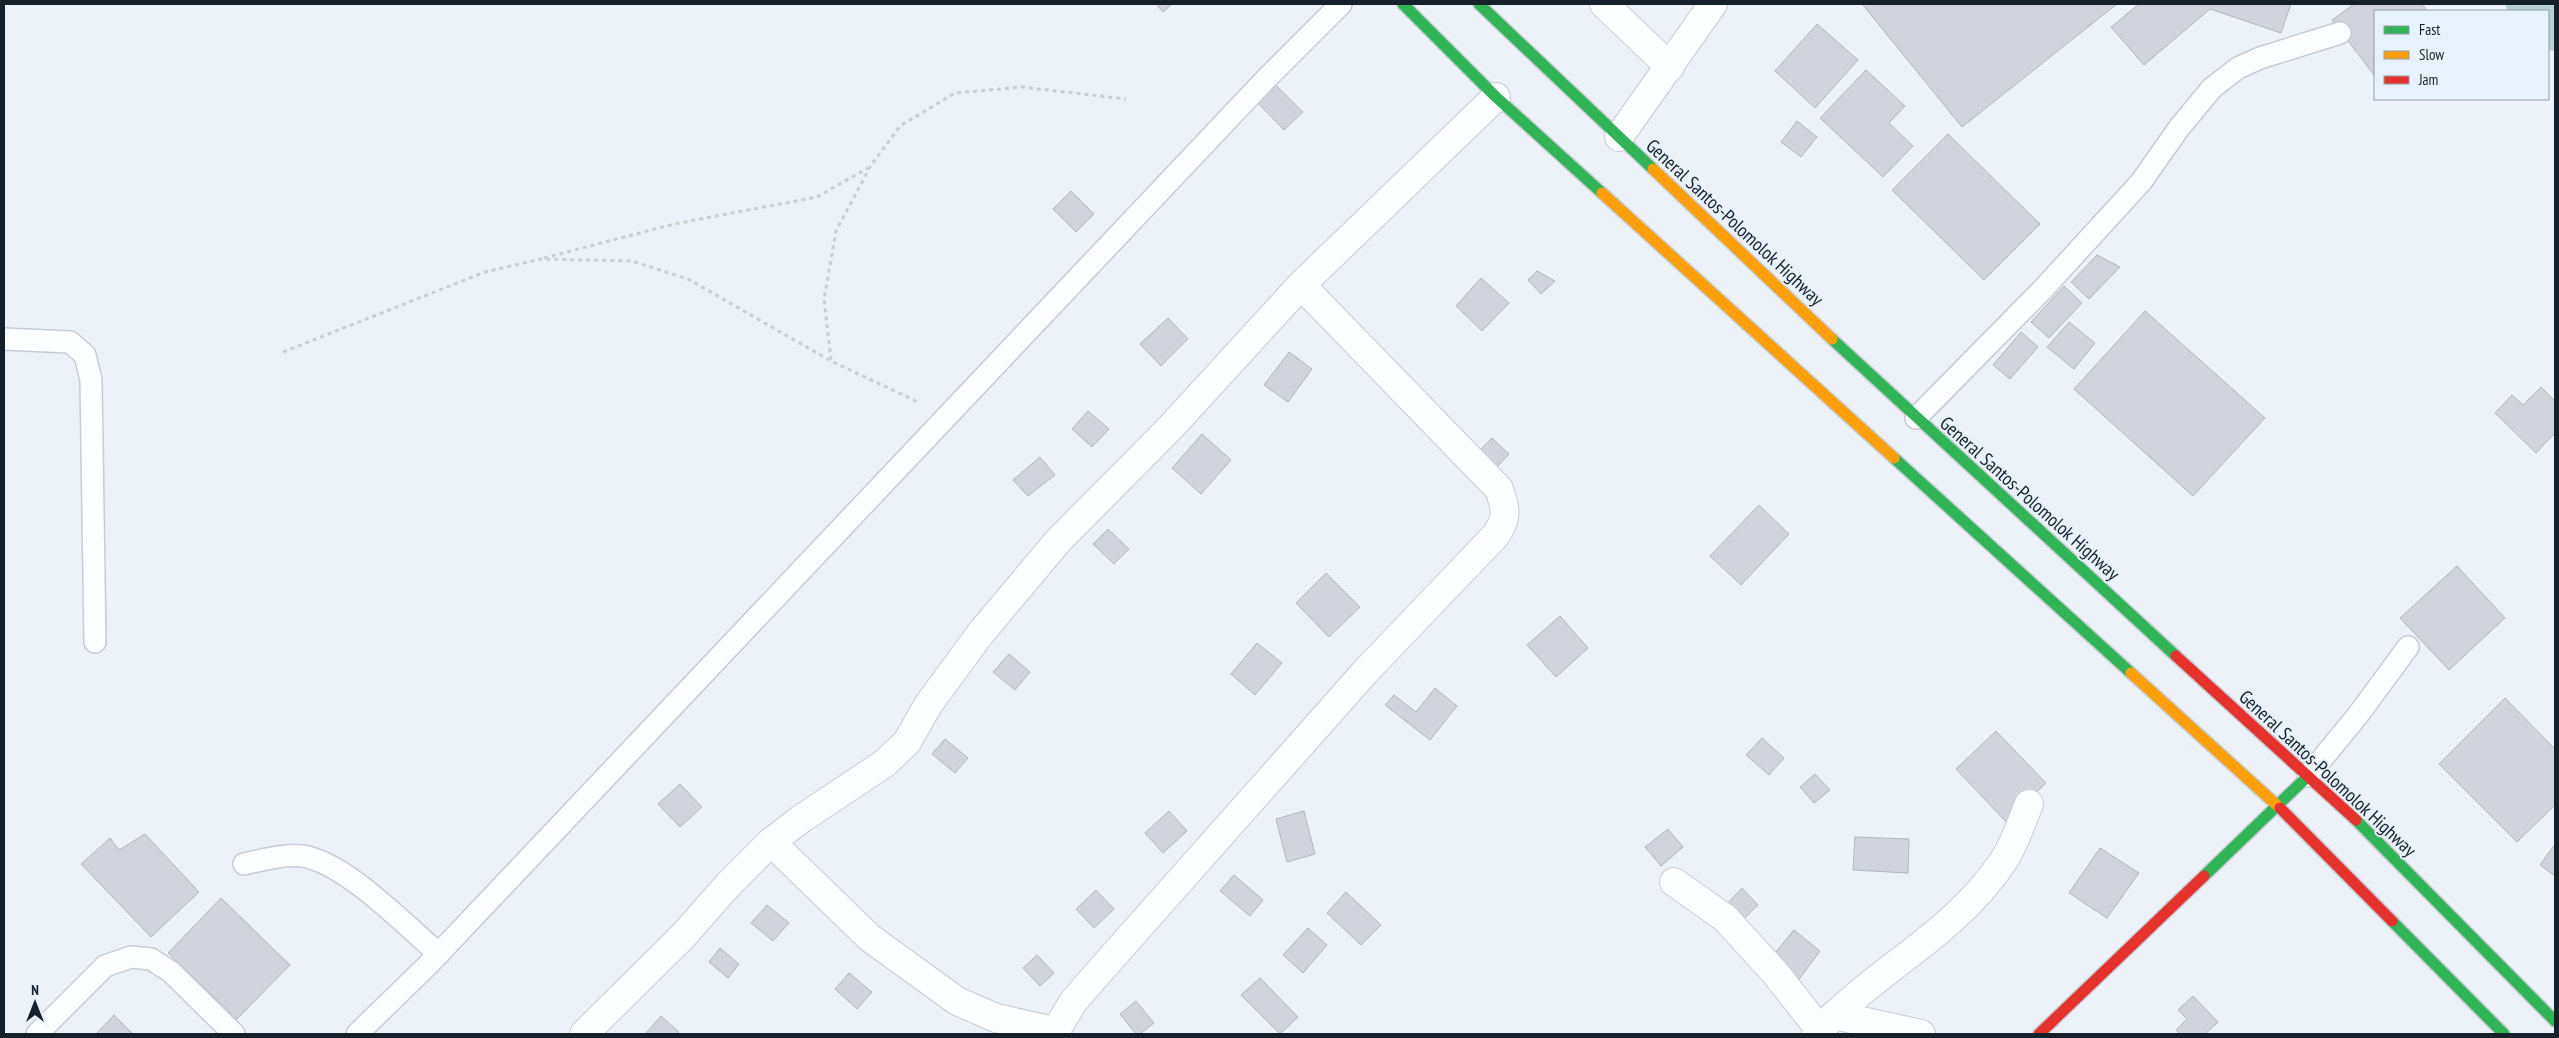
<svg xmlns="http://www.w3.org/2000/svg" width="2559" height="1038" font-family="'PT Sans Narrow',sans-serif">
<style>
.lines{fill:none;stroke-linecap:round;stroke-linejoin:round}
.river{stroke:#b6d2d3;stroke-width:68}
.building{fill:#d1d4dc;stroke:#b2b6be}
.lane-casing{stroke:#c6cdd6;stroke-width:24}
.street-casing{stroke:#c6cdd6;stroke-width:30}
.fast-casing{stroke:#c6cdd6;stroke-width:14}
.slow-casing{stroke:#c6cdd6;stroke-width:14}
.jam-casing{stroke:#c6cdd6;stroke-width:14}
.path{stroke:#cdd0d1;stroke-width:3;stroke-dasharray:4 4;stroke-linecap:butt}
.lane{stroke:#fcfdfe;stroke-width:21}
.street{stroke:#fcfdfe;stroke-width:28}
.fast{stroke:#30b455;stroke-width:11}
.slow{stroke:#ff9f0a;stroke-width:11}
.jam{stroke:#e5322d;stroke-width:11}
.labels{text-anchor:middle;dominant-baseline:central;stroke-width:4;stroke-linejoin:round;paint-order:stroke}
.street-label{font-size:19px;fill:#16202a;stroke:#e7f2fd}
</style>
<rect width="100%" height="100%" fill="#ecf2f8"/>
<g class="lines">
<!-- river -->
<path class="river" d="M 2540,4 L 2555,17"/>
</g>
<!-- building -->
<g class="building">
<path d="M 1156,4 L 1172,4 L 1163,12 Z"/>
<path d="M 1862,4 L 2117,4 L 1962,127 Z"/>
<path d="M 2139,4 L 2291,4 L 2281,33 L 2210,9 L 2144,65 L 2111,27 Z"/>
<path d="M 2354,4 L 2422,4 L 2427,11 L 2375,11 L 2374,75 L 2332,20 Z"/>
<path d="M 1817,24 L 1858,60 L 1815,108 L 1775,71 Z"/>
<path d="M 1866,70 L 1905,106 L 1889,123 L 1913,146 L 1883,177 L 1820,118 Z"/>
<path d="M 1273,82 L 1303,112 L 1284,130 L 1255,100 Z"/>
<path d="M 1797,121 L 1817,137 L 1801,157 L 1781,142 Z"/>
<path d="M 1948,134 L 2040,224 L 1984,280 L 1892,190 Z"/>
<path d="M 1071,191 L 1094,214 L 1076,232 L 1053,209 Z"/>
<path d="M 2097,255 L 2120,267 L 2089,299 L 2071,282 Z"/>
<path d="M 1537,271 L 1555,281 L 1541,294 L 1528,280 Z"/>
<path d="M 1481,278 L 1509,303 L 1482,331 L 1456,306 Z"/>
<path d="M 2064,286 L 2082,303 L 2049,338 L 2031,322 Z"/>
<path d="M 2145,311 L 2265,418 L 2193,496 L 2074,389 Z"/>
<path d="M 1168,318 L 1188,339 L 1161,366 L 1140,344 Z"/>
<path d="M 2069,322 L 2095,343 L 2074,369 L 2047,347 Z"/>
<path d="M 2021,332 L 2038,347 L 2010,379 L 1993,365 Z"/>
<path d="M 1289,352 L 1312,369 L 1288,402 L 1264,385 Z"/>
<path d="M 2541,387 L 2555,401 L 2555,433 L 2536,453 L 2495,413 L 2512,395 L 2523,405 Z"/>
<path d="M 1088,411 L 1109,429 L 1092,447 L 1072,429 Z"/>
<path d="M 1202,434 L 1231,460 L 1201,494 L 1172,468 Z"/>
<path d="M 1492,438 L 1509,454 L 1497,467 L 1479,451 Z"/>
<path d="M 1040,457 L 1055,475 L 1028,496 L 1013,480 Z"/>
<path d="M 1759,505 L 1789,534 L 1741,585 L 1710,556 Z"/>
<path d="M 1108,529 L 1129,549 L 1114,564 L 1093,544 Z"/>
<path d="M 2457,566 L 2505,618 L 2449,670 L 2400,618 Z"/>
<path d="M 1326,573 L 1360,607 L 1329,637 L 1296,603 Z"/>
<path d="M 1560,616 L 1588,648 L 1556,677 L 1527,645 Z"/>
<path d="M 1257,643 L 1282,663 L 1255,695 L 1231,674 Z"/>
<path d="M 1009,654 L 1030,672 L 1015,690 L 993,672 Z"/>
<path d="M 1435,688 L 1457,706 L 1430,740 L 1385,705 L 1394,695 L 1416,712 Z"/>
<path d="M 2505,698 L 2555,749 L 2555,805 L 2517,842 L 2439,764 Z"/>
<path d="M 1996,731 L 2046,783 L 2006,822 L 1956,769 Z"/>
<path d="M 1762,738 L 1784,758 L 1769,775 L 1746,755 Z"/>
<path d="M 945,739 L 968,758 L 955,773 L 932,754 Z"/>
<path d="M 1815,774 L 1830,790 L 1814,803 L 1800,787 Z"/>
<path d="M 680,784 L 702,807 L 680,827 L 658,804 Z"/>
<path d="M 1169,811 L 1187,831 L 1163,853 L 1145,833 Z"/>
<path d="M 1304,811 L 1315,854 L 1287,862 L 1276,819 Z"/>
<path d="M 1668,829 L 1683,847 L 1661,866 L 1645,847 Z"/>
<path d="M 145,834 L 199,892 L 151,937 L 81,864 L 110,838 L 119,850 Z"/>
<path d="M 1855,837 L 1909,839 L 1908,873 L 1853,870 Z"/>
<path d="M 2555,844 L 2555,876 L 2540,865 Z"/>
<path d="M 2100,848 L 2139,873 L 2107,918 L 2069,893 Z"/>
<path d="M 1234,875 L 1263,900 L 1250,916 L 1220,891 Z"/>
<path d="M 1742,888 L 1758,905 L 1742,921 L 1726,905 Z"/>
<path d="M 1096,890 L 1114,909 L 1094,928 L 1076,909 Z"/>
<path d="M 1346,892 L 1381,925 L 1361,945 L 1327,913 Z"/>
<path d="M 221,898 L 290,965 L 237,1019 L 168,953 Z"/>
<path d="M 767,905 L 789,923 L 773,941 L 751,923 Z"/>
<path d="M 1308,928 L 1327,945 L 1303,973 L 1283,955 Z"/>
<path d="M 1794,930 L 1820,951 L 1797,982 L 1769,960 Z"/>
<path d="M 720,948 L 739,964 L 728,978 L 709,962 Z"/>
<path d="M 1037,955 L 1054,973 L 1040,986 L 1023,968 Z"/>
<path d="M 849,973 L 872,992 L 857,1009 L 835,989 Z"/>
<path d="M 1260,978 L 1298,1017 L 1280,1034 L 1241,995 Z"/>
<path d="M 2193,996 L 2218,1022 L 2205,1034 L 2180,1034 L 2176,1030 L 2187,1019 L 2178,1010 Z"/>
<path d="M 1136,1001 L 1154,1023 L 1140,1034 L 1136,1034 L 1120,1014 Z"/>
<path d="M 114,1015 L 133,1034 L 96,1034 Z"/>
<path d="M 661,1016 L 679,1032 L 677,1034 L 645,1034 Z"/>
</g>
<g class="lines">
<!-- lane casing -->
<g class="lane-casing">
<g id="lane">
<path d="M 4,339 L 70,342 L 85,355 L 91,380 L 95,642"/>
<path d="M 1916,418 L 2044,288 L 2141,182 L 2179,128 L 2212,88 L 2238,68 L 2260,58 L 2340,33"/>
<path d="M 2308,776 L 2358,715 L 2408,647"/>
<path d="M 244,864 C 262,860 283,854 302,856 C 345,862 405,925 439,954"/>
<path d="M 37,1034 L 105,966 L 131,957 L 151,959 L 171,972 L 234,1034"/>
<path d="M 357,1034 L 428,965 L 1266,79 L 1341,4"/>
</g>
</g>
<!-- street casing -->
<g class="street-casing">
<g id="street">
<path d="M 1604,4 L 1670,67"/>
<path d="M 1619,137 L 1713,4"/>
<path d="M 771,842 L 870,938 L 957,1001 L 996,1018 L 1054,1031"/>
<path d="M 1674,882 L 1725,918 L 1776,974 L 1820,1030 L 1816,1034"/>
<path d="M 1834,1015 L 1921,1034"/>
<path d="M 1820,1030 C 1877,969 1953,935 2002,863 C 2014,846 2021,823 2029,804"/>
<path d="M 584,1034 L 683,936 L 728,885 L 771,842 L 801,819 L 885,763 L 907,742 L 928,705 L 980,634 L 1058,541 L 1171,427 L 1301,285 L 1496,97"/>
<path d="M 1054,1034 L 1073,1002 L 1099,972 L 1366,671 L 1496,535 C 1508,517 1506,509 1499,489 L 1301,285"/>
</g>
</g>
<!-- fast casing -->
<g class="fast-casing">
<g id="fast">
<path d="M 1403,4 L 1496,97 L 1602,193"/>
<path d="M 1479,4 L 1653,169"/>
<path d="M 1832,339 L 2176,656"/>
<path d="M 1894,458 L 2131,673"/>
<path d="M 2356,820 L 2555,1021"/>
<path d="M 2204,876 L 2308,776"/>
<path d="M 2392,921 L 2504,1034"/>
</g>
</g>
<!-- slow casing -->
<g class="slow-casing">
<g id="slow">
<path d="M 1653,169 L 1832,339"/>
<path d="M 1602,193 L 1894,458"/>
<path d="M 2131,673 L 2280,808"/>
</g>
</g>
<!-- jam casing -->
<g class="jam-casing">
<g id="jam">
<path d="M 2176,656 L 2356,820"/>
<path d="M 2280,808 L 2392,921"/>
<path d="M 2039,1034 L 2204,876"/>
</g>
</g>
<!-- path -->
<g class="path">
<path d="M 544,258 L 674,224 L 817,197 L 868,168"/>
<path d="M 283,352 L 485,272 L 541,259 L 632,261 L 688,279 L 831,361 L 918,402"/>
<path d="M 831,360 L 824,299 L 836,231 L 870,167 L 900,126 L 955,93 L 1022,87 L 1126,99"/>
</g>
<!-- lane -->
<use href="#lane" class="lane"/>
<!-- street -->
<use href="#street" class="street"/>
<!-- fast -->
<use href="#fast" class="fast"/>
<!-- slow -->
<use href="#slow" class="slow"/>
<!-- jam -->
<use href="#jam" class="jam"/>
</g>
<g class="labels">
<!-- street labels -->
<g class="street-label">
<text transform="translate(1735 222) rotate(43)">General Santos-Polomolok Highway</text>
<text transform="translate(2030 498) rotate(42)">General Santos-Polomolok Highway</text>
<text transform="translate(2328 773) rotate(43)">General Santos-Polomolok Highway</text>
</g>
</g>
<!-- border -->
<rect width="2559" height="1038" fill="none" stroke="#16202a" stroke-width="10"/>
<!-- legend -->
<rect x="2374" y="10" width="175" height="90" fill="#e7f2fd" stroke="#939ea9"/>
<rect x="2384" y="26" width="25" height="8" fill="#30b455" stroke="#939ea9"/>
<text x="2419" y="35" font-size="15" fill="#16202a">Fast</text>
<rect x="2384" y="51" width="25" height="8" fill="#ff9f0a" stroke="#939ea9"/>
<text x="2419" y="60" font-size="15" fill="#16202a">Slow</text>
<rect x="2384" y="76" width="25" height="8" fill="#e5322d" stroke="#939ea9"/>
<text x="2419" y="85" font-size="15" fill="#16202a">Jam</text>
<!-- north arrow -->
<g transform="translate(35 1003)" stroke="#e7f2fd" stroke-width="4" paint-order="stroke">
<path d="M0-4L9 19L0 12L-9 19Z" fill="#16202a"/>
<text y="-8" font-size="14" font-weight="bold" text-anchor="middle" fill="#16202a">N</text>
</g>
</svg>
